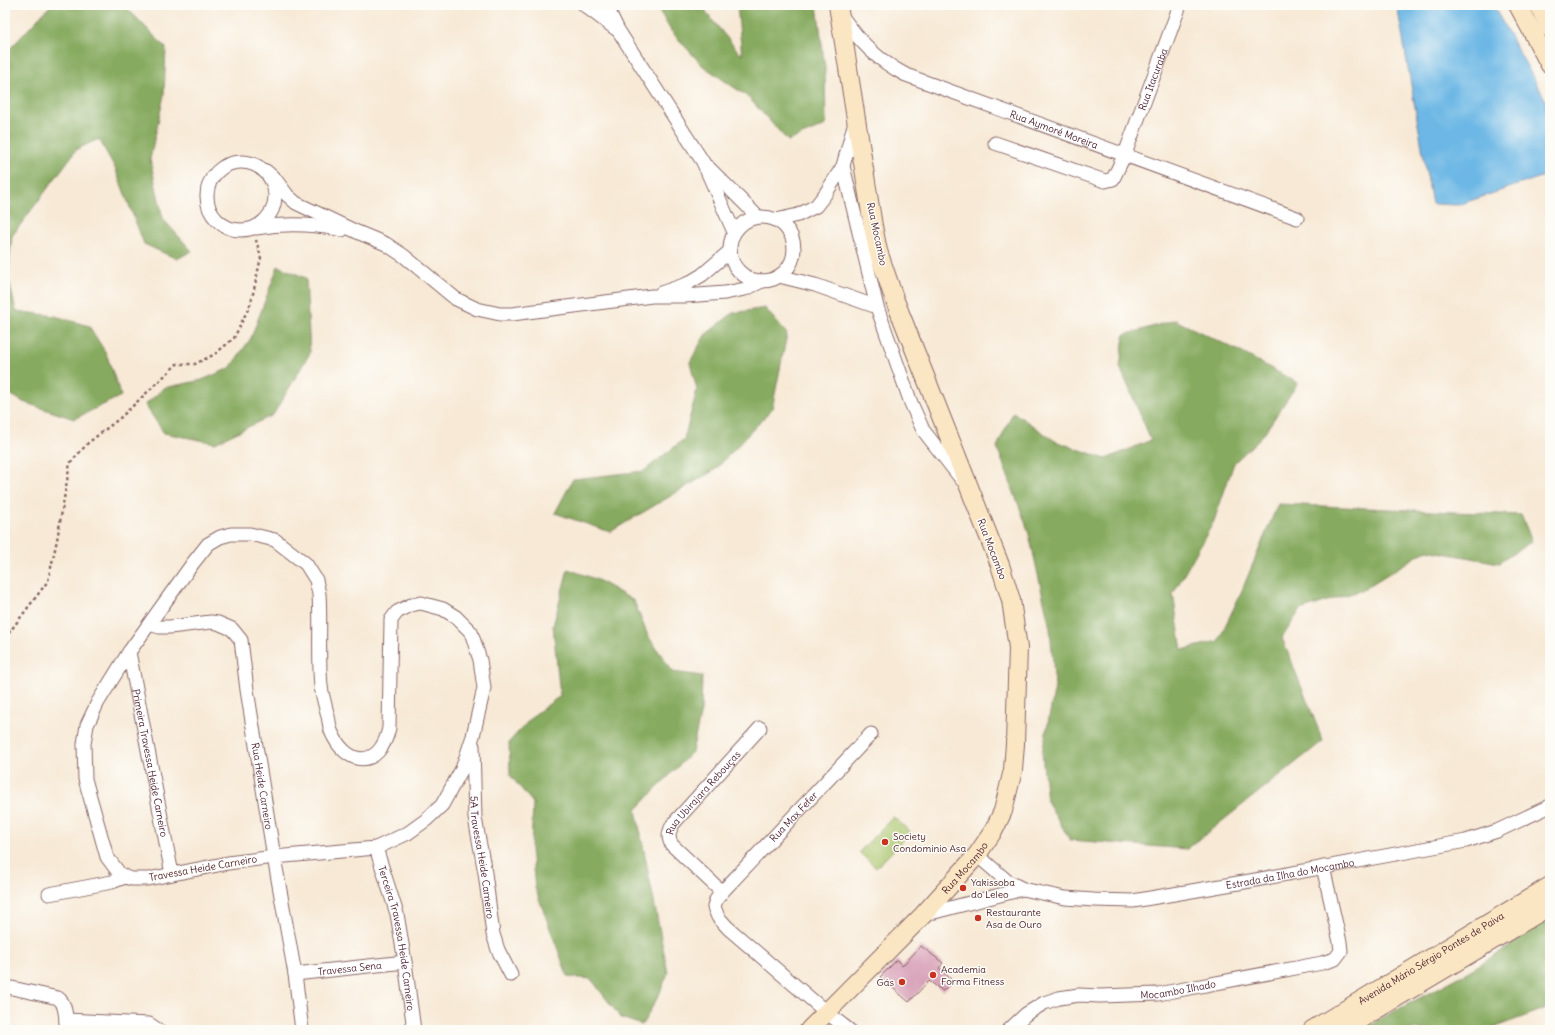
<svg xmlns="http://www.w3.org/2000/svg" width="1555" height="1035" font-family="Delius,sans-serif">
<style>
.green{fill:#a9c46a;stroke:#7a724a}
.forest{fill:#86aa5e;stroke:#686444}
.water{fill:#6cb7e5;stroke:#5b6b88}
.building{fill:#d79eb6}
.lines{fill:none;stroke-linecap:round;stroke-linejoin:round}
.minor-casing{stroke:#876666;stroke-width:15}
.secondary-casing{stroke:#876666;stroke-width:20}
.path{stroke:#876666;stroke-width:2.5;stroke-dasharray:3 3;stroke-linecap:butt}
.minor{stroke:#fff;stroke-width:13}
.secondary{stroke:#fbe6c4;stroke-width:18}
.poi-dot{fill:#c8321e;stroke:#fdfcf7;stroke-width:1.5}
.labels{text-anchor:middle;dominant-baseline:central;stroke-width:3;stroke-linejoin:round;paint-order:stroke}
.street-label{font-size:10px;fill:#4a1f2b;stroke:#fdfcf7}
.poi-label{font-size:10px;fill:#4a1f2b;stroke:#fdfcf7;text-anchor:start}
</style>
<rect width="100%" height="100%" fill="#fdfcf7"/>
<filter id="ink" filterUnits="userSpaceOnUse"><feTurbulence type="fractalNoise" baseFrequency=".025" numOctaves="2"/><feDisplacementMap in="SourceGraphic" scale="8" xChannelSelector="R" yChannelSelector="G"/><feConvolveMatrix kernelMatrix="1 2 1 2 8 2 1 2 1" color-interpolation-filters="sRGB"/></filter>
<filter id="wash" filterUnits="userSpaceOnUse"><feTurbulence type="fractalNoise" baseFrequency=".012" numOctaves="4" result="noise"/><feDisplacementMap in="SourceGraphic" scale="16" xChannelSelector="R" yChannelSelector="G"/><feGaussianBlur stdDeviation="0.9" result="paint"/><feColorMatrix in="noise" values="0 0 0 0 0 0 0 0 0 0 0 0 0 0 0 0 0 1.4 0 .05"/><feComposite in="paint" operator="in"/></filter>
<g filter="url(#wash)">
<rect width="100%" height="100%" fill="#f7e9d5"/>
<!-- green -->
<path class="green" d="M 893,817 L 911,832 L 876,868 L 859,852 Z"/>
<!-- forest -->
<g class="forest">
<path d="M 51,5 L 124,5 L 166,48 L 164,95 L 150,159 L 163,219 L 192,251 L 177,259 L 144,244 L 115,168 L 99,139 L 77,149 L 12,236 L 8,276 L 16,311 L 55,316 L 89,326 L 106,353 L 121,396 L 74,419 L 23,402 L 5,391 L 5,54 Z"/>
<path d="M 656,5 L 702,5 L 709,16 L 742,56 L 737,5 L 817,5 L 825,68 L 826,125 L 788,141 L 748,97 L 703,66 L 671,31 Z"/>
<path d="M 278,266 L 306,278 L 310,353 L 273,415 L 215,443 L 164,433 L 145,405 L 164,388 L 202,380 L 230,368 L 251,338 Z"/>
<path d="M 765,308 L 787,334 L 772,409 L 716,469 L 610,532 L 555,513 L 573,479 L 644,471 L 684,439 L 697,390 L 690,362 L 705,335 L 733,313 Z"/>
<path d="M 1175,320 L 1237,350 L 1298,383 L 1263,435 L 1234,463 L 1214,521 L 1173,594 L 1182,650 L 1218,641 L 1240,595 L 1278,504 L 1521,515 L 1532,541 L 1499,563 L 1427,550 L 1362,590 L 1300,610 L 1282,638 L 1323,741 L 1187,849 L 1070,840 L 1047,801 L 1042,753 L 1055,687 L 1050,628 L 1028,530 L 997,447 L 1013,412 L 1055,441 L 1106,459 L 1151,440 L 1120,367 L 1124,335 Z"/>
<path d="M 568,569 L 598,580 L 634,601 L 648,636 L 673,672 L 702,676 L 701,711 L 692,752 L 636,810 L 668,973 L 659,995 L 642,1025 L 621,1018 L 591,979 L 568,977 L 535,888 L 531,849 L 533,803 L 510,775 L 509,742 L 534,715 L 560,696 L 553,626 Z"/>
<path d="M 1550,917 L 1550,1007 L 1487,1030 L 1359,1030 L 1459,977 L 1507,948 Z"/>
</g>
<!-- water -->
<path class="water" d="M 1397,5 L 1493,5 L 1550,108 L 1550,174 L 1458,205 L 1432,204 Z"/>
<g id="blocks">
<!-- building -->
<path class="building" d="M 921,946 L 943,963 L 939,968 L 953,981 L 943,991 L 929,981 L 909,1002 L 880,977 L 897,960 L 902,966 Z"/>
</g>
</g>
<g filter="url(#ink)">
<use href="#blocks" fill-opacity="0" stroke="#876666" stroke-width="1"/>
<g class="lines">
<!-- minor casing -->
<g class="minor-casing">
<g id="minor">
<path d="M 584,5 L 616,29"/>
<path d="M 606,5 L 618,30 L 703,162 L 734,232"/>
<path id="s1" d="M 841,15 C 860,42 877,60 906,75 L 1297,218"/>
<path id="s2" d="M 995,143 L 1105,181 L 1113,179 L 1125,154 L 1180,5"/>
<circle cx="241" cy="196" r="34"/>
<path d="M 843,166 L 877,307 L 911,403 L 923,430 L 962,480"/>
<path d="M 708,167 L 758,217"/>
<path d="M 266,171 L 275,179 L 287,195 L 296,203 L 357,232 L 386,244 L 404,256 L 456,299 L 477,309 L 500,314 L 512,314 L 652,296 L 685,296 L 725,293 L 745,289 L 762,281"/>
<circle cx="762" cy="249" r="32"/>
<path d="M 776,220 L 798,215 L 816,206 L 826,193 L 843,166 L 855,122"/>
<path d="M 256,228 C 285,223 313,224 342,230"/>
<path d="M 779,276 L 815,285 L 877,307"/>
<path d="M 661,293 L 687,284 L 702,275 L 730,251"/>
<path d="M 231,534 L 250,534 L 275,540 L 306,564 L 316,580 L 319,594 C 321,624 318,656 321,686 C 322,695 325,704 327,713 C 329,718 329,725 331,731 C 346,767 380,770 389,728 L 391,620 L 397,612 L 411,605 L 421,603 L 443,609 L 456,617 L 471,632 L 480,660 L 484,688 L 473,736 L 462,769 L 442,805 L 426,820 L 408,833 L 376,848 L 274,857 L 228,863 L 148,879 L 132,879 L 125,877 L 119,873 L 107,857 L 85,779 L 84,744 L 87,725 L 98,702 L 129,652 L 193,563 L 208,544 L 220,537 Z"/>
<path id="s3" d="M 150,624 L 159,627 L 170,627 L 211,622 L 218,623 L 232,629 L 241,640 L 247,690 L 274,857 L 295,974 L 302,1030"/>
<path id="s4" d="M 129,652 L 172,874"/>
<path id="s5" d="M 473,746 L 475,818 L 485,873 L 493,934 L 498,950 L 511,975"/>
<path id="s6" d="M 376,848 L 397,914 L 405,962 L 414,1030"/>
<path id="s7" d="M 977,855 L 1007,881 L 1023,889 L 1065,898 L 1094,900 L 1133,901 L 1250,881 L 1466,841 L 1497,831 L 1550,806"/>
<path id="s8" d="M 722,892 L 672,845 C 667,837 669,832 673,824 L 760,728"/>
<path d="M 49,894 L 112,882 L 125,877"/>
<path d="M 923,915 L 1023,889"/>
<path id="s9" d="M 295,974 L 405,962"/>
<path d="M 12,988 L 58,998 C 67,1004 66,1020 66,1030"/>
<path d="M 66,1020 L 149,1024 L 158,1030"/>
<path id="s10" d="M 849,1030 L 826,1012 L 728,928 L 718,917 L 714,907 L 716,900 L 722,892 L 871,734"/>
<path id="s11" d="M 1009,1030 L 1026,1014 L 1044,1003 L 1059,998 L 1079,995 L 1100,996 L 1158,994 L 1322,963 L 1335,959 L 1341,951 L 1340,942 L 1323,867"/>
</g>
</g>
<!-- secondary casing -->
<g class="secondary-casing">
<g id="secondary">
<path d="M 1518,5 L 1550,65"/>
<path d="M 1539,5 L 1550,28"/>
<path id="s12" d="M 809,1030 L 923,915 L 977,855 L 994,830 L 1003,811 L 1013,770 L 1015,744 L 1018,648 L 1011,600 L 1000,565 L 894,298 L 878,251 L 873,226 L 838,5"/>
<path id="s13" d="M 1312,1030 L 1550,886"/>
<path d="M 1342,1030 L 1550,906"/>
</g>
</g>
<!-- path -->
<path class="path" d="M 5,638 L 48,581 L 57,540 L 70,463 L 88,443 L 120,418 L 177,364 L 195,364 L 215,354 L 234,338 L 251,303 L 261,257 L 256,240"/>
<!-- minor -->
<use href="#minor" class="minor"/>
<!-- secondary -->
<use href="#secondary" class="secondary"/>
</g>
</g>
<!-- markers -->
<g class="poi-dot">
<circle cx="885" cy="842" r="4"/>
<circle cx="963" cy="888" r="4"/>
<circle cx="978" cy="918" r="4"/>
<circle cx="933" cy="975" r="4"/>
<circle cx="902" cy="982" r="4"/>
</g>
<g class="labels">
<!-- street labels -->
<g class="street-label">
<text stroke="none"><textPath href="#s2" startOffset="232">Rua Itacuraba</textPath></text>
<text stroke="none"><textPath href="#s1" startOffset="247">Rua Aymoré Moreira</textPath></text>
<text transform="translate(877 234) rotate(78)">Rua Mocambo</text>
<text transform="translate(992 549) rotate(69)">Rua Mocambo</text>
<text stroke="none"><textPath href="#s4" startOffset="113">Primeira Travessa Heide Carneiro</textPath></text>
<text stroke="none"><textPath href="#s3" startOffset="246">Rua Heide Carneiro</textPath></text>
<text stroke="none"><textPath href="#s8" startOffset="134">Rua Ubirajara Rebouças</textPath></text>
<text stroke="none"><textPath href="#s10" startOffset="305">Rua Max Fefer</textPath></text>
<text stroke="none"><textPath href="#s5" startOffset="112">5A Travessa Heide Carneiro</textPath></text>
<text stroke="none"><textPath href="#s12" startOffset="225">Rua Mocambo</textPath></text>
<text transform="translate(203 868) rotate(-10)">Travessa Heide Carneiro</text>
<text stroke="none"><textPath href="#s7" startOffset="328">Estrada da Ilha do Mocambo</textPath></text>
<text stroke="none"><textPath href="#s6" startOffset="93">Terceira Travessa Heide Carneiro</textPath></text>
<text stroke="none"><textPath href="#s13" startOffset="139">Avenida Mário Sérgio Pontes de Paiva</textPath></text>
<text stroke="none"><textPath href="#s9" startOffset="55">Travessa Sena</textPath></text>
<text stroke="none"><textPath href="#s11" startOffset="180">Mocambo Ilhado</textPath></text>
</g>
<!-- poi labels -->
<g class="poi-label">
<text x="893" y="836">Society<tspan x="893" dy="12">Condominio Asa</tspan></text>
<text x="971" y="882">Yakissoba<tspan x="971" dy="12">do Leleo</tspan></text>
<text x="986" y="912">Restaurante<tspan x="986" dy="12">Asa de Ouro</tspan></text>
<text x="941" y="969">Academia<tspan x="941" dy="12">Forma Fitness</tspan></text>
<text x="894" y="982" text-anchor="end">Gás</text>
</g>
</g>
<!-- margin -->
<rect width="1555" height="1035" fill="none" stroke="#fdfcf7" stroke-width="20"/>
</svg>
